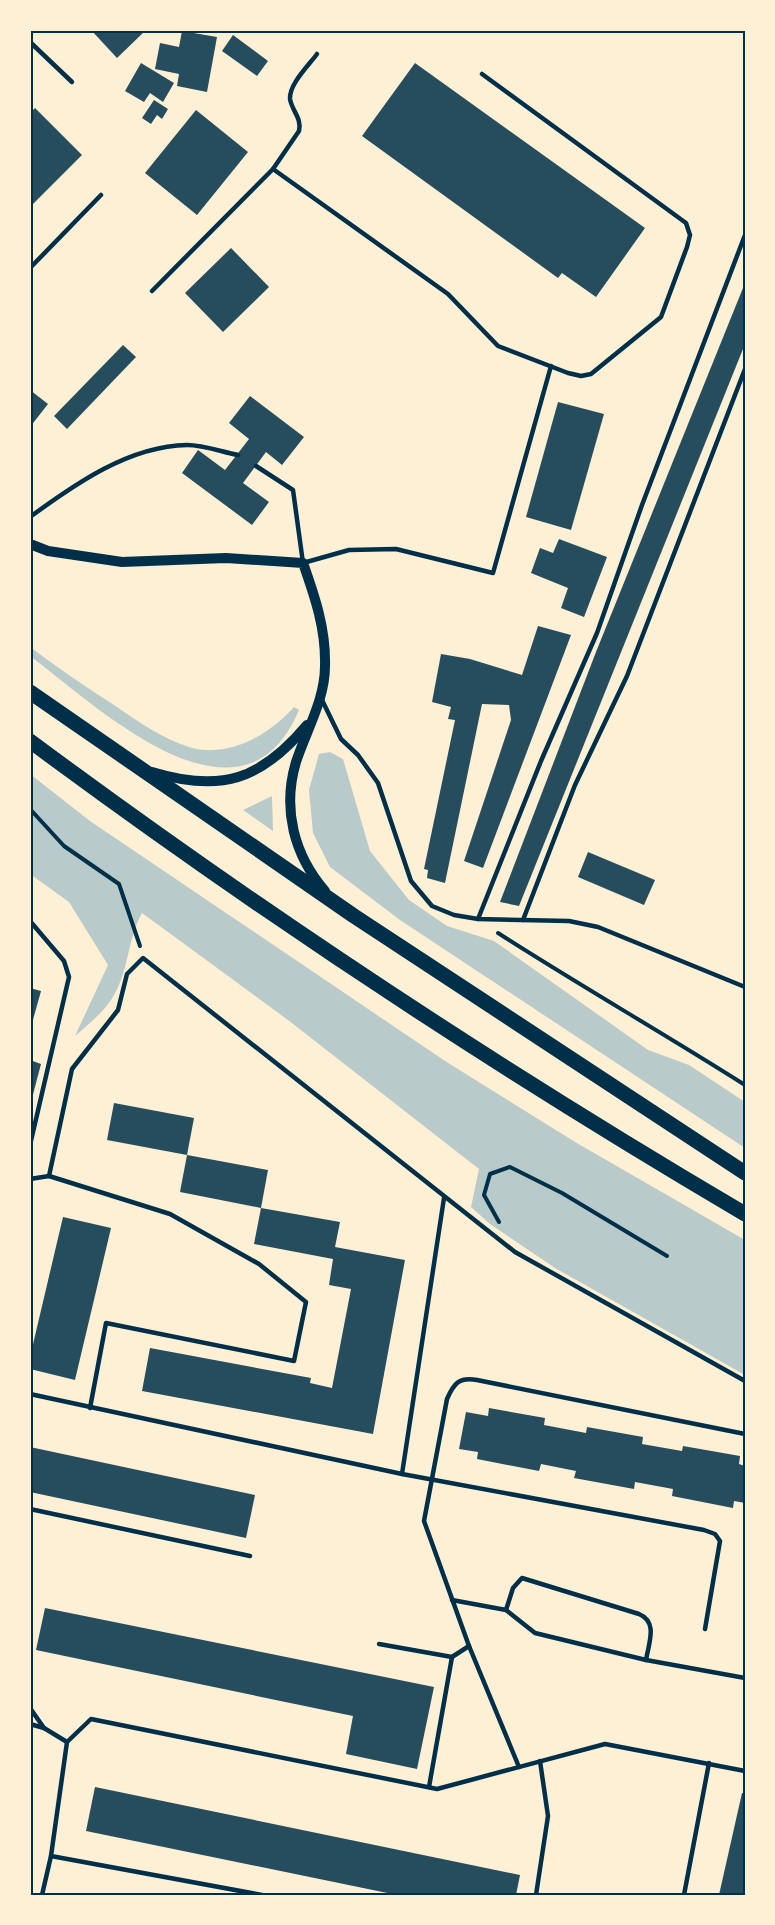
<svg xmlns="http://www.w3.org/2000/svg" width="775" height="1925" font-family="Lato,sans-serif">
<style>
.green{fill:#b9caca}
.building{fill:#264d5e}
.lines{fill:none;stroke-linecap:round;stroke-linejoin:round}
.path{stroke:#003049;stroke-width:4}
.service{stroke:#003049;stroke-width:4.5}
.tertiary{stroke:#003049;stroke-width:10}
.primary{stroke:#003049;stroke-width:15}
.neatline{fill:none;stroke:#003049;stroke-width:2}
</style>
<rect width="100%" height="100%" fill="#fdf0d5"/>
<!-- green -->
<g class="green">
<path d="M 30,647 C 58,668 87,688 117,707 C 139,722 163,739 189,747 C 229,759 269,735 294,707 L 299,710 C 242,845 98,707 30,656 Z"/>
<path d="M 330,752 L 343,759 L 370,851 L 409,900 L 447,926 L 494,941 L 648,1050 L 689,1065 L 745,1102 L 745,1148 L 400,920 L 330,867 L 313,833 L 309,790 L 319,754 Z"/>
<path d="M 30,774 L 90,821 L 445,1061 L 575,1142 L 745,1240 L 745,1375 L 555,1268 L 490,1224 L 471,1207 L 479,1169 L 288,1020 L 142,913 C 127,939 129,974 111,1000 C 102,1013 88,1025 75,1036 L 108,965 L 69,902 L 30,874 Z"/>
<path d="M 272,796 L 273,831 L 243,810 Z"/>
</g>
<!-- building -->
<g class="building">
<path d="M 91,30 L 146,30 L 117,58 Z"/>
<path d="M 182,31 L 217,37 L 207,92 L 177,86 L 179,74 L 155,69 L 160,43 L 179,47 Z"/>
<path d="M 233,35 L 268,61 L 257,76 L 222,51 Z"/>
<path d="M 141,63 L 174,83 L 163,102 L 150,93 L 144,102 L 125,91 Z"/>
<path d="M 415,63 L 645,228 L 596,297 L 562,273 L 558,278 L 362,136 Z"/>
<path d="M 154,100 L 168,109 L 162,119 L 157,115 L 151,124 L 142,118 Z"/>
<path d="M 35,108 L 82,155 L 30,207 L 30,113 Z"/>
<path d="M 196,110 L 248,152 L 197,215 L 145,173 Z"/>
<path d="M 231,248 L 269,287 L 223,332 L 185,293 Z"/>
<path d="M 745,283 L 745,344 L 519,906 L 500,902 L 596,652 Z"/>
<path d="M 123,345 L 136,357 L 67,429 L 54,416 Z"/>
<path d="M 30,390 L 48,404 L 30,427 Z"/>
<path d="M 250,396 L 304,437 L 282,465 L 266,452 L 243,483 L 269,502 L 252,525 L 182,473 L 198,450 L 225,470 L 249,439 L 229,423 Z"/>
<path d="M 558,402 L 604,414 L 571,530 L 526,517 Z"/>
<path d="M 559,539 L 607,557 L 584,617 L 561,608 L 568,588 L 531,573 L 540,548 L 553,553 Z"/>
<path d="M 538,626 L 571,635 L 483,868 L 464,861 L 511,720 L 509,705 L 482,704 L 445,883 L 427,878 L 428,870 L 424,869 L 455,720 L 448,719 L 451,707 L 432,702 L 441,654 L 470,659 L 522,675 Z"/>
<path d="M 588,852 L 655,880 L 644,905 L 578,877 Z"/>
<path d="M 30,988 L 41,991 L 31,1027 L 30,1027 Z"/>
<path d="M 30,1060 L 41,1064 L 31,1102 L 30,1102 Z"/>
<path d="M 114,1103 L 194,1118 L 187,1155 L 107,1140 Z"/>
<path d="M 187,1155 L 268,1170 L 261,1208 L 180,1192 Z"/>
<path d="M 261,1208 L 340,1222 L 335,1247 L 405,1260 L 373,1434 L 142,1391 L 150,1348 L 311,1378 L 310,1383 L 332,1388 L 351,1289 L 329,1285 L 333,1259 L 254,1244 Z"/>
<path d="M 63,1217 L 111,1228 L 75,1380 L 30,1369 L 30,1357 Z"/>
<path d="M 489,1408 L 545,1418 L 544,1425 L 586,1433 L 587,1427 L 643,1437 L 642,1444 L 682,1451 L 683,1446 L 740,1456 L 739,1464 L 745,1466 L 745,1503 L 734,1501 L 733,1508 L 672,1496 L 673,1489 L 635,1482 L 634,1489 L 574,1478 L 576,1471 L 541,1464 L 539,1471 L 477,1459 L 478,1452 L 459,1449 L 466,1412 L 488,1416 Z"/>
<path d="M 30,1447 L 255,1495 L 246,1538 L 30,1492 Z"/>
<path d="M 45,1608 L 434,1687 L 417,1769 L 346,1754 L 353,1716 L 36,1650 Z"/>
<path d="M 95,1787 L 520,1875 L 516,1895 L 397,1895 L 86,1831 Z"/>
<path d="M 742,1793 L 745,1793 L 745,1895 L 719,1895 Z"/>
</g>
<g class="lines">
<!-- path -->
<g class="path">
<path d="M 30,809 L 64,846 L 119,884 L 140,946"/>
<path d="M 498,933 C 579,985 663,1033 745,1085"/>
<path d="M 499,1222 L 484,1195 L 490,1174 L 510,1167 L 562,1193 L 667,1256"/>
</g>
<!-- service -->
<g class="service">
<path d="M 30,42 L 72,82"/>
<path d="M 273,169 L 299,131 C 302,118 292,111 290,99 C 289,84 309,65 317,54"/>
<path d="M 30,268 L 101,195"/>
<path d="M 152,291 L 273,169 L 448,294 L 498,346 L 568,373 L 581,376 L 591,374 L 661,317 L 687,247 L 690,235 L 686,223 L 482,74"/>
<path d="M 256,466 L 293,490 L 303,563 L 349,550 L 396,549 L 493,573 L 551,366"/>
<path d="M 30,517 C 75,484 129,446 187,445 C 204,445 222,452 238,455"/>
<path d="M 322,700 L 341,739 L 358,755 L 378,783 L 411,881 L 432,906 L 454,915 L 478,919 L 569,921 L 598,927 L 745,987"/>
<path d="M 478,919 L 541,761 L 597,633 L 642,505 L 745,235"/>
<path d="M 523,920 L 575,785 L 627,676 L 745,369"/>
<path d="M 30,921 L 64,961 L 69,977 L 30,1145"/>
<path d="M 49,1176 L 170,1214 L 259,1264 L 306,1302 L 294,1361 L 106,1323 L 90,1408"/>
<path d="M 30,1179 L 49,1176 L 72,1069 L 118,1010 L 127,974 L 143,958 L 515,1252 L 745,1381"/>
<path d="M 30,1394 L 402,1474 L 704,1530 L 715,1534 L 720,1541 L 705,1629"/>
<path d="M 402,1474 L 444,1198"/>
<path d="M 30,1509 L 250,1556"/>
<path d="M 452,1600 L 506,1610 L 535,1633 L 646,1660 L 745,1678"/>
<path d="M 506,1610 L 513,1588 L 522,1578 L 639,1614 C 658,1622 649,1642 646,1660"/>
<path d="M 379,1644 L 452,1657"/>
<path d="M 30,1708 L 44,1728"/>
<path d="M 30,1724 L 44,1728 L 67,1742 L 91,1719 L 437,1789 L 605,1744 L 745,1771"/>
<path d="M 67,1742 L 51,1856 L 262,1895"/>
<path d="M 519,1767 L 469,1646 L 424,1521 L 447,1399 C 454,1383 459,1377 477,1380 L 745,1434"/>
<path d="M 429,1787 L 452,1657 L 469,1646"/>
<path d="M 42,1895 L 51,1856"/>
<path d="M 536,1895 L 548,1816 L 540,1761"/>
<path d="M 684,1895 L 709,1763"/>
</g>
<!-- tertiary -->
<g class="tertiary">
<path d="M 30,544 L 48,551 L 122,562 L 226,558 L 303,563 C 315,597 326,629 325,666 C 325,700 306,731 296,762 C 282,809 294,855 325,891"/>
<path d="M 152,772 C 221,793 261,780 307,725"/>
</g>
<!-- primary -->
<g class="primary">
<path d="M 30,692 L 354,916 L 745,1173"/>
<path d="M 30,741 C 259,911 499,1069 745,1214"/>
</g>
</g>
<!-- border -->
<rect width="775" height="1925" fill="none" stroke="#fdf0d5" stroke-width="63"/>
<rect x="32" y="32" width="712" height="1862" class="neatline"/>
</svg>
